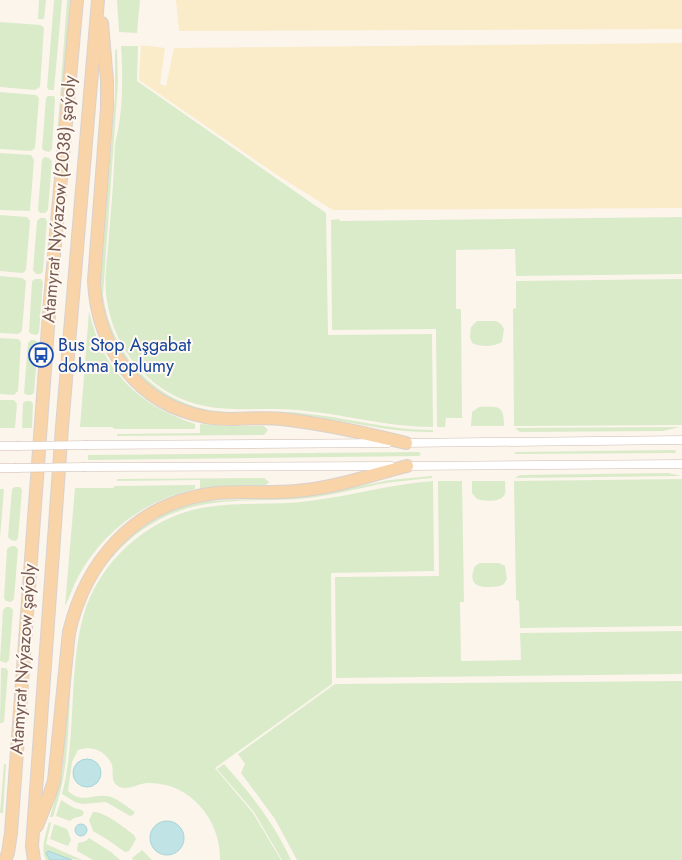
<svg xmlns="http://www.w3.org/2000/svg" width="682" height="860" font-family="Jost,sans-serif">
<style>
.green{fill:#daebca}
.sand{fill:#faebc9}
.water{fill:#c0e4e6;stroke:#a7d4d8}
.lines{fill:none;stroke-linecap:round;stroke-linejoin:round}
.street-casing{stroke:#cfbcb1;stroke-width:9}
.primary-casing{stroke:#d9d1ce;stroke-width:14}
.street{stroke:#fff;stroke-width:8}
.primary{stroke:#f8d4a8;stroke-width:12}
.street-bridge-casing{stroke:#cfbcb1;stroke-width:9;stroke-linecap:butt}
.street-bridge{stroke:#fff;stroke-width:8}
.labels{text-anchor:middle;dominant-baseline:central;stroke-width:4;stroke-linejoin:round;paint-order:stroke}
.street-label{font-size:18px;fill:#785a4f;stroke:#fff9f3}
.transit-label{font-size:18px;fill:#164399;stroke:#fff9f3;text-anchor:start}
</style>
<rect width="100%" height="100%" fill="#fcf5ec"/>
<!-- green -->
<g class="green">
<path d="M 39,0 L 46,0 L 44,19 L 38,19 Z"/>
<path d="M 54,0 L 62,0 L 54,90 L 49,90 L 47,88 Z"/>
<path d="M 67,0 L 70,0 L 60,138 L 57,138 Z"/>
<path d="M 117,0 L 140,0 L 137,33 L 119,32 Z"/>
<path d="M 0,22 L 41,25 L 44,28 L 40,87 L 35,90 L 0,87 Z"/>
<path d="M 121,46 L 138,46 L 137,81 L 326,213 L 328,335 L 432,334 L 433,427 C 387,427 343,414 298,410 C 264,407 229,413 196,404 C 149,391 114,349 107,301 C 103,279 108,256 109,234 C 111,211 113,188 114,166 C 115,157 114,147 116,139 C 123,113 123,74 121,46 Z"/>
<path d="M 117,48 L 118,82 L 103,295 C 111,354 156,404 217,411 C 245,414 273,410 301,413 C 345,417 388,430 433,430 L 433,432 C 388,433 345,420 301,415 C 269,412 237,417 206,411 C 139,399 101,340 101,276 L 115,96 L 115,51 Z"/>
<path d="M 0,92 L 36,95 L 39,98 L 35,148 L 31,151 L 0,149 Z"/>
<path d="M 48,96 L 54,96 L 55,99 L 52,149 L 49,152 L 45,151 L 42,149 L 46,98 Z"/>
<path d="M 0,153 L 31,155 L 34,160 L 30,211 L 0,210 Z"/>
<path d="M 44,157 L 49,158 L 52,161 L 48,210 L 45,213 L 40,213 L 38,210 L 42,160 Z"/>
<path d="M 0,215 L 27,217 L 30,221 L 26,270 L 23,273 L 0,271 Z"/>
<path d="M 682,217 L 682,274 L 516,276 L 515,249 L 456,250 L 456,309 L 461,309 L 462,418 L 446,418 L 445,427 L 437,427 L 436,329 L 332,330 L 331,220 L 339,219 L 340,221 Z"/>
<path d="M 40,218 L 45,218 L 47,221 L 43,271 L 41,274 L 36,274 L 33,270 L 37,221 Z"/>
<path d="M 0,276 L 22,278 L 26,281 L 22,331 L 18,334 L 0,333 Z"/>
<path d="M 35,279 L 41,279 L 43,282 L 39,332 L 37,335 L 31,334 L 29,332 L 32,281 Z"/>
<path d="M 682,279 L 682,425 L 514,426 L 513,309 L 516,308 L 516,281 Z"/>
<path d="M 89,311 C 102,370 138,405 195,424 L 195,429 L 115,429 L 112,427 L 80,427 Z"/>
<path d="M 477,321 L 496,321 L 501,324 L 504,329 L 502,342 C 494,347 480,347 472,343 L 470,337 L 471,327 Z"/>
<path d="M 0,338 L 18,339 L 21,342 L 18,391 L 14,395 L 0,394 Z"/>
<path d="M 31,340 L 35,340 L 38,343 L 34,393 C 30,396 28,396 24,393 L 28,343 Z"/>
<path d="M 0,400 L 14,400 L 17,404 L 15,428 L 0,428 Z"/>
<path d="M 26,401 L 31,401 L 33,404 L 32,428 L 22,428 L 23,403 Z"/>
<path d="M 479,407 C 498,407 504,404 504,426 L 471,426 L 472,412 Z"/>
<path d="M 200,424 L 230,426 L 264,426 L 268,430 L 264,435 L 117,436 L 117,434 L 200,433 Z"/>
<path d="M 680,427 L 663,431 L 520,432 L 515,428 Z"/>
<path d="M 675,450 L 676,452 L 675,453 L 516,454 L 514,453 L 516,452 Z"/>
<path d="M 419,452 L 421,454 L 419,456 L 88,460 L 88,455 Z"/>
<path d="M 668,473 L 681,476 L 515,478 L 520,475 Z"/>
<path d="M 432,476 L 432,478 C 415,480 397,481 380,484 C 356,489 333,495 309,498 C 275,502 241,498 207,504 C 145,513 93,562 78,623 C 67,672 72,724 64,773 C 62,788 57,803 53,817 L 50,817 L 62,774 L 72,642 L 82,603 L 112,553 L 136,531 L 164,514 L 181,507 L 206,501 L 283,498 L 309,496 L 390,480 Z"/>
<path d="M 264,478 L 269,482 L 265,486 L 200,490 L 200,480 L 117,481 L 117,479 Z"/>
<path d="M 682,479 L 682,626 L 520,628 L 519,601 L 516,600 L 514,481 Z"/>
<path d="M 433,481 L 434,571 L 331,573 L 332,684 L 215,768 L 253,813 L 281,860 L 220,860 C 221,820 190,782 148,783 C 139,783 126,792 118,786 C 110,781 114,773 112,765 C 106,751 92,745 78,750 L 72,762 L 68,791 C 83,804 90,794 107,796 C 116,797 127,807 135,812 L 133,815 L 130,816 L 106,802 L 82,804 L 75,802 L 62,794 C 77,736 68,674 83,617 C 98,561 151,515 207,507 C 241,501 275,506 309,501 C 351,496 391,484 433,481 Z"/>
<path d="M 438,481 L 462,481 L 464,602 L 460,602 L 461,661 L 521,660 L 520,633 L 682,631 L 682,674 L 336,678 L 335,577 L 439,576 Z"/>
<path d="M 472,481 L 505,481 C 505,485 506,491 505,494 C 501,503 484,501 477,499 L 472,493 Z"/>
<path d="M 195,485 L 195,489 C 145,500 102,532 78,577 C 73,586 70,597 65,606 L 75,488 L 113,488 L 115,486 Z"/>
<path d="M 15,487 L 20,487 L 22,490 L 18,538 L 16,541 L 11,540 L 8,537 L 12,489 Z"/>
<path d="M 0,489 L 4,489 L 0,538 Z"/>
<path d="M 11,546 L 15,546 L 18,549 L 14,599 L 11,602 L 6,601 L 4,598 L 7,549 Z"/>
<path d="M 480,563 L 499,563 L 505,566 L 507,579 L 504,584 C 499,587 494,587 488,587 C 473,587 469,580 475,566 Z"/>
<path d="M 6,607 L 10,607 L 13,610 L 9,660 L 6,663 L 0,661 L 3,610 Z"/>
<path d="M 1,668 L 6,668 L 8,671 L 4,722 L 2,723 L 0,723 Z"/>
<path d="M 682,681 L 682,860 L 297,860 L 275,819 L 241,773 L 245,764 L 238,754 L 335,684 Z"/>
<path d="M 4,764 L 6,764 L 3,813 L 0,813 Z"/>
<path d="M 224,764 C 251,794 274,823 291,860 L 282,860 L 254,812 L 217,769 Z"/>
<path d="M 61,800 L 74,808 L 82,810 L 84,813 L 82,816 L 74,818 L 70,821 L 56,816 Z"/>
<path d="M 93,812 C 104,811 125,828 134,835 L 136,839 L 129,851 L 125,852 L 108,840 L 93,831 L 89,820 Z"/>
<path d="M 49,822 L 51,823 L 46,844 L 82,860 C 70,860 59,855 46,853 L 50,860 L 46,860 C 40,848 46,834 49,822 Z"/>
<path d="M 54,824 L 67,829 L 71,840 L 68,846 L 50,839 Z"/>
<path d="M 89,838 L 111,852 L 120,860 L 93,860 L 77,851 L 78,843 L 86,841 Z"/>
<path d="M 142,850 L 152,860 L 133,860 L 132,858 Z"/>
</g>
<!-- sand -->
<g class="sand">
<path d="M 176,0 L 682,0 L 682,29 L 179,31 Z"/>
<path d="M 682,43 L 682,208 L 333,210 L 277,175 L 139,80 L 141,45 L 165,48 L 160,84 L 166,86 L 174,48 Z"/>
</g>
<!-- water -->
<g class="water">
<circle cx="87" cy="773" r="14"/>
<circle cx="167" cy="838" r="17"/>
<circle cx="81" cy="830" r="6"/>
<path d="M 48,851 L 72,860 L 50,860 L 46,853 Z"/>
</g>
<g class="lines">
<!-- street casing -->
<g class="street-casing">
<g id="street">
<path d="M 404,443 L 682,440"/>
<path d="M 87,445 L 388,443"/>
<path d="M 0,446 L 17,446"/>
<path d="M 405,466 L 682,464"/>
<path d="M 85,467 L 391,466"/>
<path d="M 0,468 L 15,468"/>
</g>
</g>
<!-- primary casing -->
<g class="primary-casing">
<g id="primary">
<path d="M 102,23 L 107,81 L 107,108 L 94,281 C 97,348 138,405 206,417 C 231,422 257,416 282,419 C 325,424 364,433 406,443"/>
<path d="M 37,826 L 49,796 L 54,781 L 69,632 C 86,561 134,505 209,494 C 237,490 267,494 296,491 C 334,488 371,475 407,466"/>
<path d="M 5,860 L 8,853 L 11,833 L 50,300 L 77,0"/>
<path d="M 34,860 L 32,846 L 62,427 L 98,0"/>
</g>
</g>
<!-- street -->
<use href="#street" class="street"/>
<!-- primary -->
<use href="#primary" class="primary"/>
<!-- street-bridge casing -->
<g class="street-bridge-casing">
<g id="street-bridge">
<path d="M 17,446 L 87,445"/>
<path d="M 15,468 L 85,467"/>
</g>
</g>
<!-- street-bridge -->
<use href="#street-bridge" class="street-bridge"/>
</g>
<!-- icons -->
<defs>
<g id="bus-ring" transform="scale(1.25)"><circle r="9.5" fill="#fff9f3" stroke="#1a4fb4" stroke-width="1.5"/><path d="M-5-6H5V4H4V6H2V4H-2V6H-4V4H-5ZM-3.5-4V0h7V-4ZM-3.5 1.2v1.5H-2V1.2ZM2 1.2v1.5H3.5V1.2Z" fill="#1a4fb4"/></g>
</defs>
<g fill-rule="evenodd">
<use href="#bus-ring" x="41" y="355"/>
</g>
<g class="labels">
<!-- street labels -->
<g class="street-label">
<text transform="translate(59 199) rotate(-85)">Atamyrat Nyýazow (2038) şaýoly</text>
<text transform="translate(23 659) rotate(-86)">Atamyrat Nyýazow şaýoly</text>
</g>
<!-- transit labels -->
<g class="transit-label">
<text x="58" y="345">Bus Stop Aşgabat<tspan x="58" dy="21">dokma toplumy</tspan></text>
</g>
</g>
</svg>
